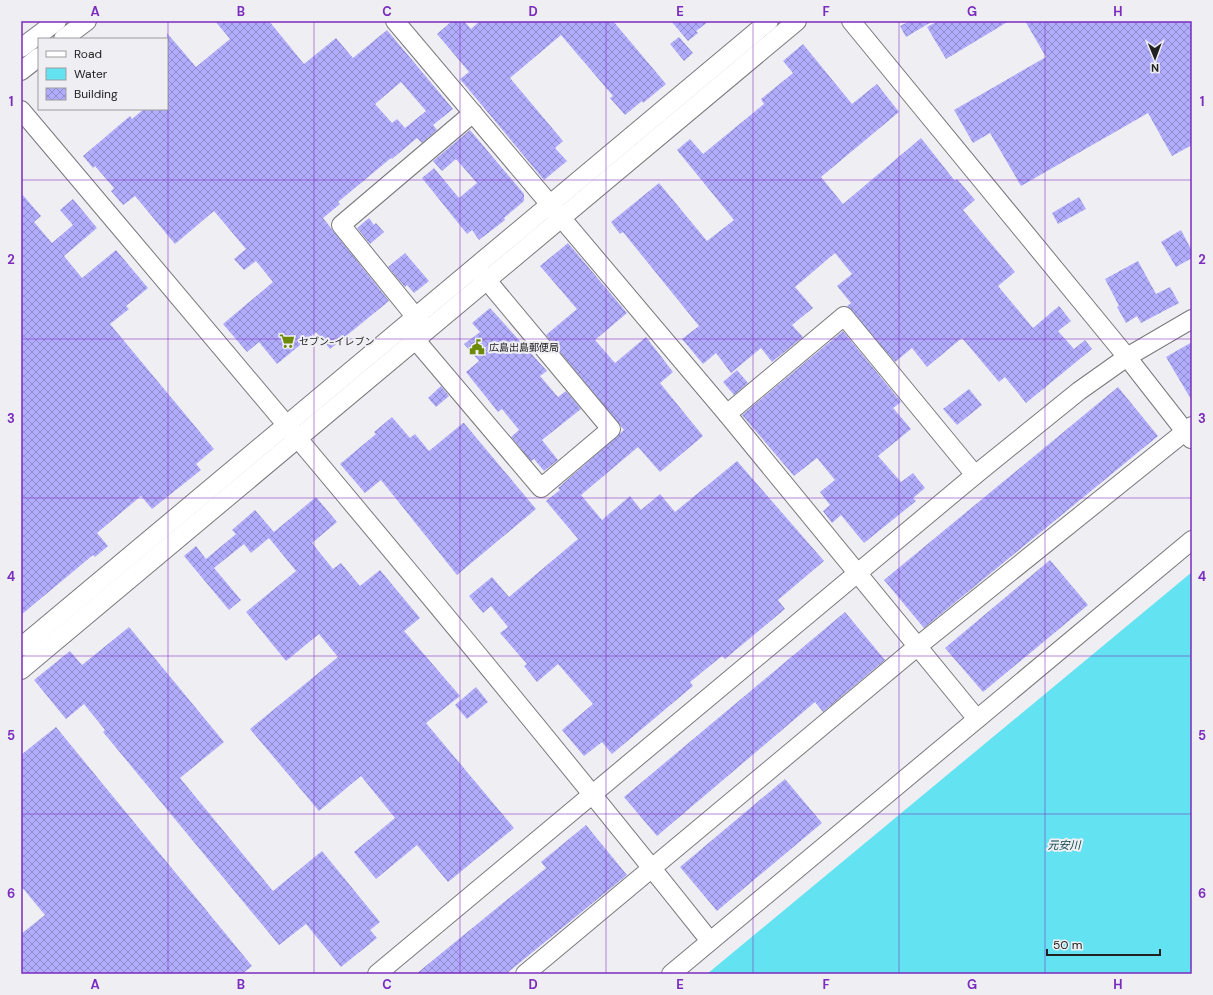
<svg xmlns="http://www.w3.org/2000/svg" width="1213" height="995" font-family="'DM Sans','Noto Sans JP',sans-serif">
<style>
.water{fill:#63e2f2}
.building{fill:url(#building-cross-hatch);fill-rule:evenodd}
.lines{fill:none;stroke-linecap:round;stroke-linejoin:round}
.minor-casing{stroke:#79797d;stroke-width:20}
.minor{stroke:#fff;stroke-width:18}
.grid{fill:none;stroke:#7b2cbf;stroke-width:1;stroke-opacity:0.55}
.labels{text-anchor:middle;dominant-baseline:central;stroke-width:4;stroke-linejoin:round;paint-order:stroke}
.poi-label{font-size:10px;fill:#212122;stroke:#efeff3;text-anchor:start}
.water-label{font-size:11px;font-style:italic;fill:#044248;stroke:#efeff3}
.neatline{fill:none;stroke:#7b2cbf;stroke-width:1.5}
.grid-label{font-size:13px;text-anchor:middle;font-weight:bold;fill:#7b2cbf}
</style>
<defs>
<pattern id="building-cross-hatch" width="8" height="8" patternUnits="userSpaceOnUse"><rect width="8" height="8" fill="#b2acfd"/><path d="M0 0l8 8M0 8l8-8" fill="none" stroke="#908ccc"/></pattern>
</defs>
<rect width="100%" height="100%" fill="#efeff3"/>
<!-- water -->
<path class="water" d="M 1192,572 L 1192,974 L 707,974 Z"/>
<!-- building -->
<g class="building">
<path d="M 215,21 L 269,21 L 304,64 L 336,38 L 353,58 L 387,30 L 453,109 L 433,125 L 437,130 L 422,143 L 417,138 L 392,159 L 391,158 L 338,202 L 340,204 L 323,218 L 389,301 L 330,349 L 316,332 L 277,364 L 259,342 L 247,352 L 223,324 L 273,282 L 256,261 L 244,270 L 234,259 L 246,249 L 214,211 L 175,244 L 135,196 L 123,205 L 111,191 L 114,188 L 95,166 L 93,168 L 83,156 L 130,116 L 132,119 L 144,109 L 167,109 L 167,33 L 196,67 L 230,39 ZM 401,82 L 426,111 L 405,128 L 397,119 L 392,123 L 375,104 Z"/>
<path d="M 452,21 L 464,21 L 471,29 L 480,21 L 613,21 L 666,84 L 643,103 L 642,101 L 625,115 L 610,98 L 613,96 L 561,35 L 510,78 L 563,141 L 555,148 L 567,161 L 544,180 L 460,79 L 469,72 L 437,34 Z"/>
<path d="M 671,21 L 709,21 L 696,31 L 698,33 L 688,41 Z"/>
<path d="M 910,21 L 933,21 L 906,37 L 900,26 Z"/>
<path d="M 938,21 L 1009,21 L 946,59 L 927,27 Z"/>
<path d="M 1025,21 L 1192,21 L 1192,145 L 1172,156 L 1148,113 L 1021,186 L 990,133 L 973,143 L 954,110 L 1046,57 Z"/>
<path d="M 679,37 L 693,53 L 684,61 L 670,44 Z"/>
<path d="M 803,44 L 852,104 L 877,84 L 899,112 L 821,177 L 843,204 L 921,138 L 955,181 L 957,179 L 975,200 L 963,210 L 1015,272 L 998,286 L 1033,328 L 1059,306 L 1071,321 L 1058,331 L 1074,349 L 1085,340 L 1092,349 L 1026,403 L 1005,377 L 999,382 L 962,338 L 927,367 L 912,348 L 895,362 L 847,306 L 851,303 L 837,286 L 852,274 L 835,253 L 795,287 L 813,308 L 792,325 L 803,337 L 772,362 L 761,348 L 731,373 L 716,353 L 703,364 L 682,339 L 699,326 L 623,232 L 620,234 L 611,222 L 659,183 L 707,241 L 734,220 L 677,150 L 690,139 L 703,154 L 764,104 L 761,99 L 793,73 L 783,61 Z"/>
<path d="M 470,130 L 524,194 L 524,201 L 504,218 L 505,220 L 479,240 L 472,230 L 467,234 L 422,178 L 434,168 L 459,198 L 477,183 L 456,159 L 442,171 L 433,161 Z"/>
<path d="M 21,193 L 41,216 L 34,222 L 52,243 L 73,225 L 60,210 L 73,199 L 97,228 L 64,256 L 82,278 L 116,250 L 148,288 L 126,306 L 129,309 L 110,324 L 214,449 L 196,464 L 201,470 L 152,509 L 141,496 L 97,533 L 108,546 L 95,557 L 93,555 L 21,615 Z"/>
<path d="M 1079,197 L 1086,209 L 1058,224 L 1052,213 Z"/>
<path d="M 369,218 L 374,225 L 376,223 L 384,232 L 370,244 L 357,228 Z"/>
<path d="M 1181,230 L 1192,251 L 1192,258 L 1176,267 L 1161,242 Z"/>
<path d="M 568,243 L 627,313 L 595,340 L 615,363 L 646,337 L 673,372 L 660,383 L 703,436 L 660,472 L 638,447 L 581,495 L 602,520 L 630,496 L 641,510 L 660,494 L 675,512 L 737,461 L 824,561 L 778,600 L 785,609 L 725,659 L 722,656 L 690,682 L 693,686 L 612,754 L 602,742 L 584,756 L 562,730 L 593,704 L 558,664 L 537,682 L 524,666 L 527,664 L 500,633 L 508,627 L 491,606 L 483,613 L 469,596 L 492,577 L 509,597 L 578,539 L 546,501 L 560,490 L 558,488 L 624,430 L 546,335 L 577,309 L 540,266 Z"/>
<path d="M 405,253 L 429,281 L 414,293 L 407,285 L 405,287 L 388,267 Z"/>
<path d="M 1138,261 L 1156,294 L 1170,287 L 1179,303 L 1141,323 L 1137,316 L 1126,323 L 1117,307 L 1119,306 L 1105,279 Z"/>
<path d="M 490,308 L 547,371 L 540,376 L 558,397 L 566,391 L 581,409 L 542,440 L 558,460 L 544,471 L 534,459 L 531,461 L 511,437 L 519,430 L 502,409 L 498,412 L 466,372 L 479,361 L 464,344 L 480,332 L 472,323 Z"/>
<path d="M 843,331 L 901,402 L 893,408 L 911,429 L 878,456 L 901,482 L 913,473 L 925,488 L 913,498 L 916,501 L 864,543 L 841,515 L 832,523 L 823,511 L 830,505 L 820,492 L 835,480 L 817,458 L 794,476 L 742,415 Z"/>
<path d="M 1192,342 L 1192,401 L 1166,357 Z"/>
<path d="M 737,370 L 748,383 L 734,395 L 723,382 Z"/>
<path d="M 441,386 L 449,396 L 436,407 L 428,398 Z"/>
<path d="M 1118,387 L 1158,436 L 924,628 L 884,580 Z"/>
<path d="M 969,389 L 982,405 L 957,425 L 943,409 Z"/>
<path d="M 392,417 L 410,438 L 415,434 L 429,451 L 463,423 L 464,423 L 536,509 L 457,575 L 381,480 L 365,493 L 340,464 L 376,434 L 374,432 Z"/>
<path d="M 316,497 L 337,522 L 312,543 L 333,569 L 341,563 L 360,586 L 380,570 L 420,618 L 404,631 L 460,696 L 426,723 L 514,828 L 448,882 L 417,845 L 376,879 L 354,852 L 395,818 L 361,776 L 319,811 L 250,729 L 338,657 L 319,634 L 286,661 L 246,612 L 296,571 L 269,538 L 251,553 L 244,544 L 214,568 L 241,600 L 229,610 L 184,556 L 196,546 L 206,559 L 236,534 L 232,530 L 255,510 L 274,532 Z"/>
<path d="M 1050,560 L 1088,605 L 983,692 L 945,648 Z"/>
<path d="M 845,612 L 885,660 L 823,712 L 815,702 L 657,836 L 624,797 Z"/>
<path d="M 129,627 L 224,742 L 180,778 L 273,891 L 322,851 L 380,922 L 370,930 L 377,938 L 341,967 L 306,924 L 279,945 L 103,732 L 105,730 L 84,704 L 66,719 L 34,680 L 70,651 L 82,665 Z"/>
<path d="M 476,687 L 488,702 L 467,719 L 455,705 Z"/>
<path d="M 56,727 L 252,966 L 242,974 L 21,974 L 21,934 L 45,915 L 21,886 L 21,755 Z"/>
<path d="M 785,779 L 822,823 L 717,911 L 680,867 Z"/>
<path d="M 586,825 L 627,875 L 506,974 L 416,974 L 546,868 L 541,862 Z"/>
</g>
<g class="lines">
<!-- minor casing -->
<g class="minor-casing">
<g id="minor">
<path d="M 395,21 L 727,414 L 977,719"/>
<path d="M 851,21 L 1127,357 L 1191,439"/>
<path d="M 63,39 L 87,21"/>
<path d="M 21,48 L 57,21"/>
<path d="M 21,71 L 39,57"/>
<path d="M 21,110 C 253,385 486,659 710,941"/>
<path d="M 423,326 L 341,225 L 473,113"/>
<path d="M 408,331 L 541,488 L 611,429 L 480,272"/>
<path d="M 727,414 L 844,316 L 975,475"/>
<path d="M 21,647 L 769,21"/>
<path d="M 21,670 L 797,21"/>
<path d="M 377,974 L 975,475 L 1079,391 L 1127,357 L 1192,319"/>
<path d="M 525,974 L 918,646 L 1192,426"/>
<path d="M 671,974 L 1192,540"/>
</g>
</g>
<!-- minor -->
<use href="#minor" class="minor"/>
</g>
<!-- grid -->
<path class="grid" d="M 168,21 L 168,974M 314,21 L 314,974M 460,21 L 460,974M 606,21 L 606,974M 753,21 L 753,974M 899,21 L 899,974M 1045,21 L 1045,974M 21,180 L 1192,180M 21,339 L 1192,339M 21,498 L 1192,498M 21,656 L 1192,656M 21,814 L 1192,814"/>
<!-- icons -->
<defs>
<g id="supermarket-bare" transform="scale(1.2)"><path d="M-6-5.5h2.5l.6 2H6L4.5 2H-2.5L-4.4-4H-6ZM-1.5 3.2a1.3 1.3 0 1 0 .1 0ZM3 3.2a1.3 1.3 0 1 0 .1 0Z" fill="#6c8a06" stroke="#efeff3" stroke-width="2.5" paint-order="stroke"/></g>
<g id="civic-bare" transform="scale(1.2)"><path d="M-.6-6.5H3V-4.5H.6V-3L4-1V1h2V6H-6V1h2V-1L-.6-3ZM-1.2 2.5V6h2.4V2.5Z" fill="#6c8a06" stroke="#efeff3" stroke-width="2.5" paint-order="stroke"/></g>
</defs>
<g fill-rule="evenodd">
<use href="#supermarket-bare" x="287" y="341"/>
<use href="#civic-bare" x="477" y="347"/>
</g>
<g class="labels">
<!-- poi labels -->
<g class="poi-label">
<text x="299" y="341">セブン-イレブン</text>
<text x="489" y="347">広島出島郵便局</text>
</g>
<!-- water labels -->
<g class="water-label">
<text x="1064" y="845">元安川</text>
</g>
</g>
<!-- border -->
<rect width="1213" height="995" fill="none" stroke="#efeff3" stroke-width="44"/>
<!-- legend -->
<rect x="38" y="38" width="130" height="72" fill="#efeff3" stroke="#9d9d9f"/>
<rect x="46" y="51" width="20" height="6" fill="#ffffff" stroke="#9d9d9f"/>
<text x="74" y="58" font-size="12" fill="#212122">Road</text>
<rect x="46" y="68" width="20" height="12" fill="#63e2f2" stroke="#9d9d9f"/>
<text x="74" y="78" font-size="12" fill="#212122">Water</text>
<rect x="46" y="88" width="20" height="12" fill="url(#building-cross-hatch)" stroke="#9d9d9f"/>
<text x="74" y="98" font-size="12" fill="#212122">Building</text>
<!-- north arrow -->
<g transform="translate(1155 58) rotate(179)" stroke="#efeff3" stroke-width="3" paint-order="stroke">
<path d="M0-3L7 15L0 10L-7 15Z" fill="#212122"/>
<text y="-6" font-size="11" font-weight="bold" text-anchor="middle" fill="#212122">N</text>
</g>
<!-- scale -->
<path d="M1047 949v6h113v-6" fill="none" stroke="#212122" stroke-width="2"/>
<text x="1053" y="949" font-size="12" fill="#212122" stroke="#efeff3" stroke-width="3" paint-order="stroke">50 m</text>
<rect x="22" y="22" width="1169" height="951" class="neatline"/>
<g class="grid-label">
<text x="95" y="16">A</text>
<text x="241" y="16">B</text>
<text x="387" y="16">C</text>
<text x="533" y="16">D</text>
<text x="680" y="16">E</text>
<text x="826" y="16">F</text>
<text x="972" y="16">G</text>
<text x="1118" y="16">H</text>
<text x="11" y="106">1</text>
<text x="1202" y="106">1</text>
<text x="11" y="264">2</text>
<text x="1202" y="264">2</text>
<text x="11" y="423">3</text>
<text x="1202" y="423">3</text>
<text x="11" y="581">4</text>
<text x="1202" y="581">4</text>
<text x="11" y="740">5</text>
<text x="1202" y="740">5</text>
<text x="11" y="898">6</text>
<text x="1202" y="898">6</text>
<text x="95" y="989">A</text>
<text x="241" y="989">B</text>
<text x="387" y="989">C</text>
<text x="533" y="989">D</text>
<text x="680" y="989">E</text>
<text x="826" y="989">F</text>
<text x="972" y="989">G</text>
<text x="1118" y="989">H</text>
</g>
</svg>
